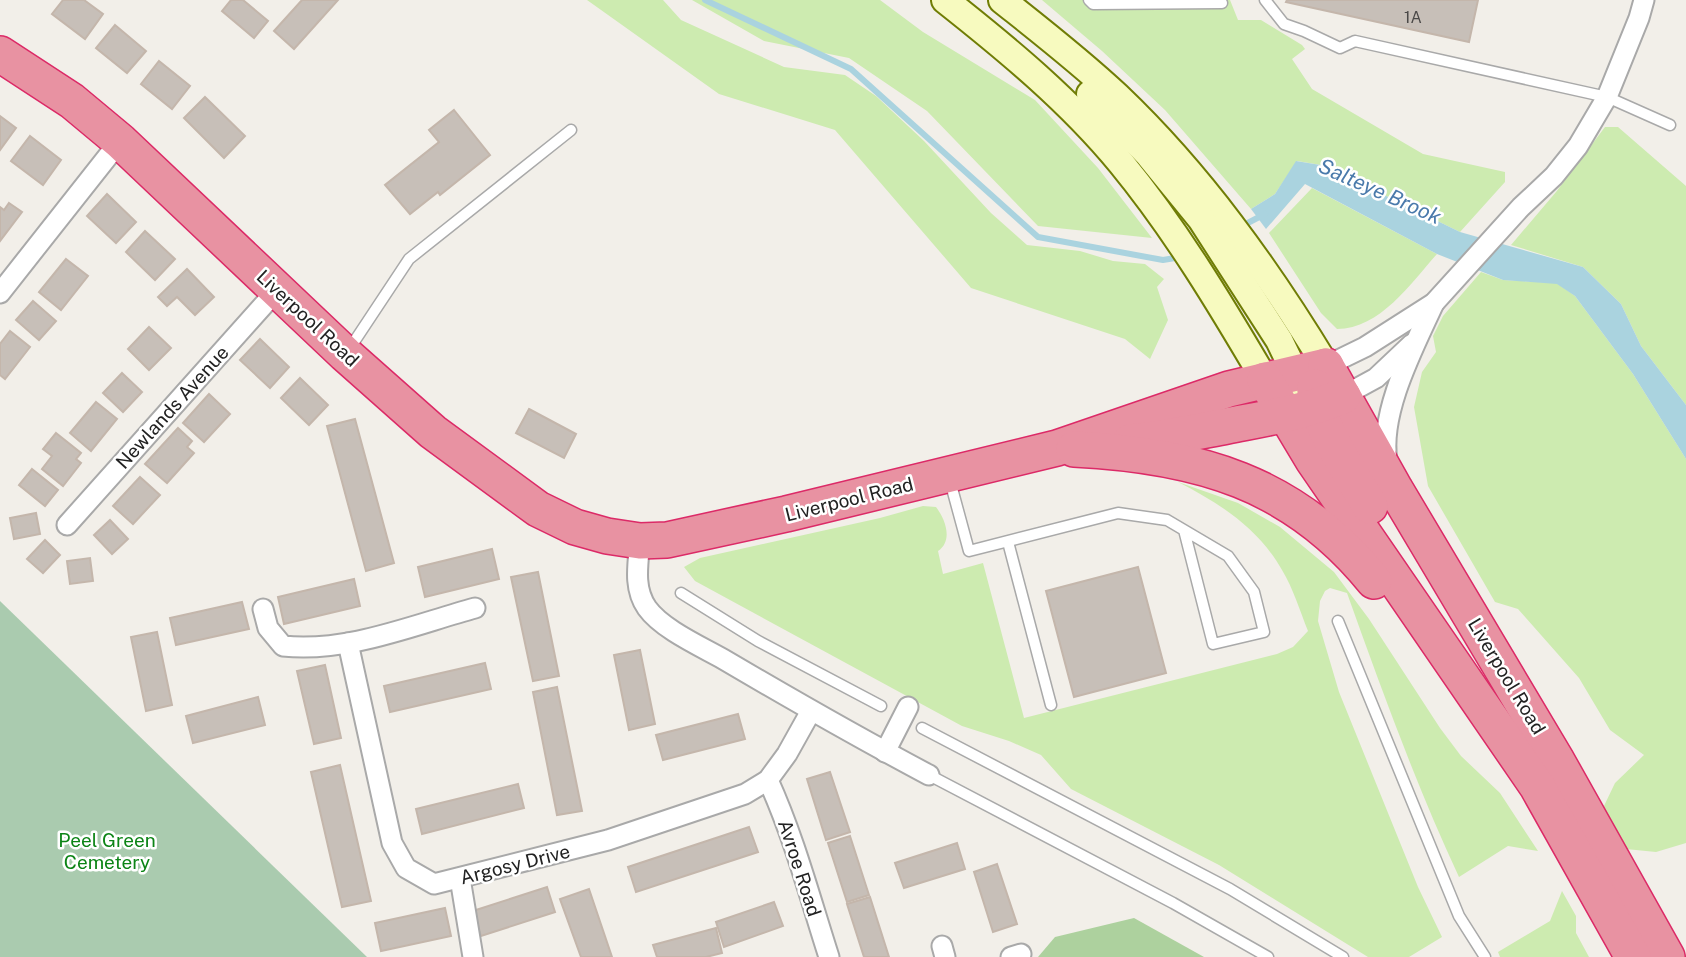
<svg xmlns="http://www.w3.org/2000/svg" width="1686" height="957" font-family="'Public Sans',sans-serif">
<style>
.grass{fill:#cdebb0}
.forest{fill:#add19e}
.cemetery{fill:#aacbaf}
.water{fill:#aad3df}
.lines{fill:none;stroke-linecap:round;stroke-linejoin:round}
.stream{stroke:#aad3df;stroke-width:6}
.building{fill:#c7bfb8;stroke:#c4b6ab;stroke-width:2}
.lane-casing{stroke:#a9a9a9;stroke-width:13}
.street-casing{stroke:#a9a9a9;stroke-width:23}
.secondary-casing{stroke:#707d05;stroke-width:30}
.highway-casing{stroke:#dc2a67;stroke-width:38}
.lane{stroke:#fff;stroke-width:10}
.street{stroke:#fff;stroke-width:19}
.secondary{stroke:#f7fabf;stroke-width:26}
.highway{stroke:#e892a2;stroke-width:35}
.labels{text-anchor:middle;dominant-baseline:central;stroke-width:5;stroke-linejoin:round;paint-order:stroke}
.number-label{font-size:16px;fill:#4b4948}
.street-label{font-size:19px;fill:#222;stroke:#fff}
.park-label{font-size:19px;fill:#0c8416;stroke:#fff}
.water-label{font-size:21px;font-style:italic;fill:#4a7aab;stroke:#fff}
</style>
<rect width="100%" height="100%" fill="#f2efe9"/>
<!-- grass -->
<g class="grass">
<path d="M 587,0 L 663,0 L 681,20 L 784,67 L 845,75 L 876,96 L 924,141 L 991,213 L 1027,245 L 1080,251 L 1113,261 L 1145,264 L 1164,279 L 1157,287 L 1168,320 L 1150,359 L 1125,339 L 971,288 L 835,130 L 719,94 Z"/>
<path d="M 692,0 L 880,0 L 923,32 L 1035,100 L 1098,168 L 1152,238 L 1038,226 L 927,111 L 849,58 L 764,41 Z"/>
<path d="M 1042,0 L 1230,0 L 1238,20 L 1261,20 L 1302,45 L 1305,49 L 1292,59 L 1312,89 L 1423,154 L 1505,172 L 1505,182 L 1460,232 L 1378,192 L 1339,168 L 1297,161 L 1275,194 L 1251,209 L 1165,110 L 1102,51 Z"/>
<path d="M 1605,127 L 1618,127 L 1686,186 L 1686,405 L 1641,346 L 1621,304 L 1583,267 L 1511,245 L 1556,192 Z"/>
<path d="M 1312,188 L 1437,254 C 1411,283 1380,329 1337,329 L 1321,313 L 1269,233 Z"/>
<path d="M 1481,272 L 1503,280 L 1557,283 L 1575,296 L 1633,374 L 1686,459 L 1686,843 L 1656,852 L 1626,849 L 1603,808 L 1615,783 L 1644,755 L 1610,730 L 1579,678 L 1518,609 L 1495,602 L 1428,486 L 1414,407 L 1422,372 L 1436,352 L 1433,336 L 1443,316 Z"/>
<path d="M 1178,482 L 1238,503 L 1280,527 L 1334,572 L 1369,619 L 1440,728 L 1461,756 L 1500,793 L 1538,851 L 1508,846 L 1459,877 C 1416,785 1381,688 1347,593 L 1330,588 L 1325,591 L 1320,601 L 1318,621 L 1339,692 L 1418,887 L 1442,937 L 1409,957 L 1368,957 L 1219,865 L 1071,789 L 1041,755 L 1009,741 L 962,726 L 695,581 L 684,567 L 700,558 L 880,518 L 923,506 L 936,507 C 946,520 953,541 938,551 L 943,574 L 983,563 L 1024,718 L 1277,654 L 1293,647 L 1308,631 C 1300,611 1293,588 1282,570 C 1258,528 1221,504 1178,482 Z"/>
<path d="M 1562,891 L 1576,916 L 1576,933 L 1589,957 L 1500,957 L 1498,952 L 1550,921 Z"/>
</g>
<!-- forest -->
<path class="forest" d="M 1134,918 L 1204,957 L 1038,957 L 1055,937 Z"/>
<!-- cemetery -->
<path class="cemetery" d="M 0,601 L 367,957 L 0,957 Z"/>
<!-- water -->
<path class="water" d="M 1296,161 L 1339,168 L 1378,192 L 1460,232 L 1583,267 L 1621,304 L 1641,346 L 1686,405 L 1686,459 L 1633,374 L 1575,296 L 1557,284 L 1503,280 L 1437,254 L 1305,184 L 1266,229 L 1251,209 L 1275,194 Z"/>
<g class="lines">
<!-- stream -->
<g class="stream">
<path d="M 705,0 L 851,69 L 1038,237 L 1163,260 L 1181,257"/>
<path d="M 1240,227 L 1265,214"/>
</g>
</g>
<!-- building -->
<g class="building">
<path d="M 63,0 L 84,0 L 103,14 L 85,39 L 52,14 Z"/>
<path d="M 231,0 L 243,0 L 268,21 L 254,38 L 222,11 Z"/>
<path d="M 302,0 L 338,0 L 294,49 L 274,31 Z"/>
<path d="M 1287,0 L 1478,0 L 1469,42 L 1286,2 Z"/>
<path d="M 115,25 L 146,51 L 127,73 L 96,48 Z"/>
<path d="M 159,61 L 190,86 L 172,109 L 141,84 Z"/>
<path d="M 205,97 L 245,136 L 224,158 L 184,118 Z"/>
<path d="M 454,110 L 490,155 L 440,195 L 438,192 L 410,214 L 385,185 L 439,142 L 429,130 Z"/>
<path d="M 0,116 L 16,128 L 0,150 Z"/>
<path d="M 30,136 L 61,160 L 43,185 L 11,161 Z"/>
<path d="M 107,194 L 136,222 L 116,243 L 87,216 Z"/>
<path d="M 9,203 L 22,212 L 0,241 L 0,207 L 4,210 Z"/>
<path d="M 145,231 L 175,259 L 155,280 L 126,252 Z"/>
<path d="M 66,259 L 88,276 L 61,310 L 39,292 Z"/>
<path d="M 187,269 L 214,297 L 195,315 L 177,297 L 167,306 L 158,297 Z"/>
<path d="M 33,301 L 56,321 L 39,340 L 16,320 Z"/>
<path d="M 149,327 L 171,348 L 149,370 L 128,349 Z"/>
<path d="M 10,331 L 30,347 L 5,379 L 0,375 L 0,344 Z"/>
<path d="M 260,339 L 289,367 L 270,388 L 240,360 Z"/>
<path d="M 122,373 L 142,392 L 123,412 L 103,393 Z"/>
<path d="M 300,378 L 328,405 L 309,425 L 281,398 Z"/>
<path d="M 209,394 L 230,414 L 204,442 L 183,423 Z"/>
<path d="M 96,402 L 117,419 L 91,451 L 70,433 Z"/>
<path d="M 529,409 L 576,434 L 564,458 L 516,433 Z"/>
<path d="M 355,419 L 394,563 L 366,571 L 327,426 Z"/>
<path d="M 178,428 L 192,441 L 187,447 L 194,453 L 167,483 L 145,464 Z"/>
<path d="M 56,433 L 81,453 L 76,459 L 81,463 L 63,486 L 42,469 L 52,456 L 43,449 Z"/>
<path d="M 32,469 L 58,490 L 45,506 L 19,485 Z"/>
<path d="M 140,477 L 160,495 L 133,524 L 113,506 Z"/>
<path d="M 36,513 L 40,534 L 14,539 L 10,518 Z"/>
<path d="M 110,520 L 128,539 L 112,554 L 94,535 Z"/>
<path d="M 45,540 L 60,555 L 43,573 L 27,559 Z"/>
<path d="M 492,549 L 499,579 L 425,597 L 418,567 Z"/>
<path d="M 90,558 L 93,581 L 70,584 L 67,561 Z"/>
<path d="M 1138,567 L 1166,673 L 1074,697 L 1046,591 Z"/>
<path d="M 538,572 L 559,676 L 533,681 L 511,577 Z"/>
<path d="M 354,579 L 360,606 L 284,624 L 278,597 Z"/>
<path d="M 242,602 L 249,629 L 176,645 L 170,618 Z"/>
<path d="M 157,632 L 172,705 L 146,711 L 131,637 Z"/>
<path d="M 640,650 L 655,724 L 629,730 L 614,655 Z"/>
<path d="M 485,663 L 491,689 L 390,712 L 384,686 Z"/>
<path d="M 325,665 L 341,738 L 314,744 L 297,671 Z"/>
<path d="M 557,687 L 582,811 L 557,815 L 533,692 Z"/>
<path d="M 258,697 L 265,725 L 193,743 L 186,716 Z"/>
<path d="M 738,714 L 745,739 L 663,760 L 656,735 Z"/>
<path d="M 340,765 L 371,901 L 342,907 L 311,772 Z"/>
<path d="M 830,772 L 850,832 L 826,840 L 807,779 Z"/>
<path d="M 518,784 L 524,808 L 422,834 L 416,809 Z"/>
<path d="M 749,827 L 758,852 L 636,892 L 628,867 Z"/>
<path d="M 850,836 L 869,895 L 847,902 L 828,843 Z"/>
<path d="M 957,843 L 965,869 L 904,888 L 895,863 Z"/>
<path d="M 997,864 L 1017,924 L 993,932 L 974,872 Z"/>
<path d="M 547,887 L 555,912 L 481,936 L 473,911 Z"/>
<path d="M 589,889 L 612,957 L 581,957 L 560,899 Z"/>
<path d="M 870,897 L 889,957 L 864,957 L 847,904 Z"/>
<path d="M 774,902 L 783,926 L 724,947 L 716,922 Z"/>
<path d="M 445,908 L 451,936 L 381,951 L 375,923 Z"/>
<path d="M 716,928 L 722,953 L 706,957 L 657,957 L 653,945 Z"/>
</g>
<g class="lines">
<!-- lane casing -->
<g class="lane-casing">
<g id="lane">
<path d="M 1089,0 L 1093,4 L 1222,3"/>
<path d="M 1265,0 L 1284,24 L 1304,31 L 1340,48 L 1355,41 L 1607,97 L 1670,125"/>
<path d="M 348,351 L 409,259 L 571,130"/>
<path d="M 950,481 L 969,551 L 1118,513 L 1167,520 L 1228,556 L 1254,592 L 1264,632 L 1213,644 L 1184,530"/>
<path d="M 1008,542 L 1051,705"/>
<path d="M 681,593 L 758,641 L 881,706"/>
<path d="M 1338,621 L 1459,916 L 1485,957"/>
<path d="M 922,728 L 1230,889 L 1343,957"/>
<path d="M 929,775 L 1173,903 L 1268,957"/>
</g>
</g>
<!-- street casing -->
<g class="street-casing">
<g id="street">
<path d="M 0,293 L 120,141"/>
<path d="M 1326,366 L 1365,347 L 1434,303 L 1521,207 L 1554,176 L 1578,146 L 1607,97 L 1639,18 L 1644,0"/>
<path d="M 1343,396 L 1376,378 L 1412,344"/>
<path d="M 1387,461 C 1379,412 1414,347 1434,303"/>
<path d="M 67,525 L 277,290"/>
<path d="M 640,541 C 638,564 633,588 647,608 C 662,629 700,646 723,659 C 791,699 859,738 929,775"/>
<path d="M 263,609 L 268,628 L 283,646 C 347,653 413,625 475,608"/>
<path d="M 348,643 L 392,843 L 406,868 L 434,884 L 608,840 L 745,794 L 768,780 L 787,754 L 811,711"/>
<path d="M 885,752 L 908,707"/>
<path d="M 768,780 C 794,837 810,898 829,957"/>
<path d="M 460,878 L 473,957"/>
<path d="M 942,946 L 945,957"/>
<path d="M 1011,957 L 1021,954"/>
</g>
</g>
<!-- secondary casing -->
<g class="secondary-casing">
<g id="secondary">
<path d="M 945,0 C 1007,49 1070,101 1121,163 C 1176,230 1221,305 1265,380"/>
<path d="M 1002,0 C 1041,31 1081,62 1117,96 C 1200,175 1267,269 1326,366"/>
<path d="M 1090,94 L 1148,154 L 1201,219 L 1279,340 L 1296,375 L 1300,391"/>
</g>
</g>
<!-- highway casing -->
<g class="highway-casing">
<g id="highway">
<path d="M 0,54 L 72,101 L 120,141 L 345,354 L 433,432 L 538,509 L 575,527 L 607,536 L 640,541 L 667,540 L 786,514 L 1057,448 L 1229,389 L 1326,366"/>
<path d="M 1326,366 L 1395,489 L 1557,761 L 1667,957"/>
<path d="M 1265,380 L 1313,460 L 1537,786 L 1633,957"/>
<path d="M 1315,387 C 1312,418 1354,478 1370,506"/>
<path d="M 1130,442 C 1163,439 1195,432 1227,426 C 1267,418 1306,412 1343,396"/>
<path d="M 1074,449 C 1197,455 1294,482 1374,581"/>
</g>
</g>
<!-- lane -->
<use href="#lane" class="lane"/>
<!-- street -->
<use href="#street" class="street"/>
<!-- secondary -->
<use href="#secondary" class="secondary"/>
<!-- highway -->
<use href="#highway" class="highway"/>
</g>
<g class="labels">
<!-- number labels -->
<g class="number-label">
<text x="1413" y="17">1A</text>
</g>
<!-- street labels -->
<g class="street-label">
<text transform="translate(308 318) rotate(43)">Liverpool Road</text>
<text transform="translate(172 407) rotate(-48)">Newlands Avenue</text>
<text transform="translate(849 499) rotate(-14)">Liverpool Road</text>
<text transform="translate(1507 676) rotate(59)">Liverpool Road</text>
<text transform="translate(515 864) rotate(-14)">Argosy Drive</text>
<text transform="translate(800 868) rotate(72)">Avroe Road</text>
</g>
<!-- park labels -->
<g class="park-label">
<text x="107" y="840">Peel Green<tspan x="107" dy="22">Cemetery</tspan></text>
</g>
<!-- water labels -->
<g class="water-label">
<text transform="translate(1380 191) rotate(24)">Salteye Brook</text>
</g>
</g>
</svg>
